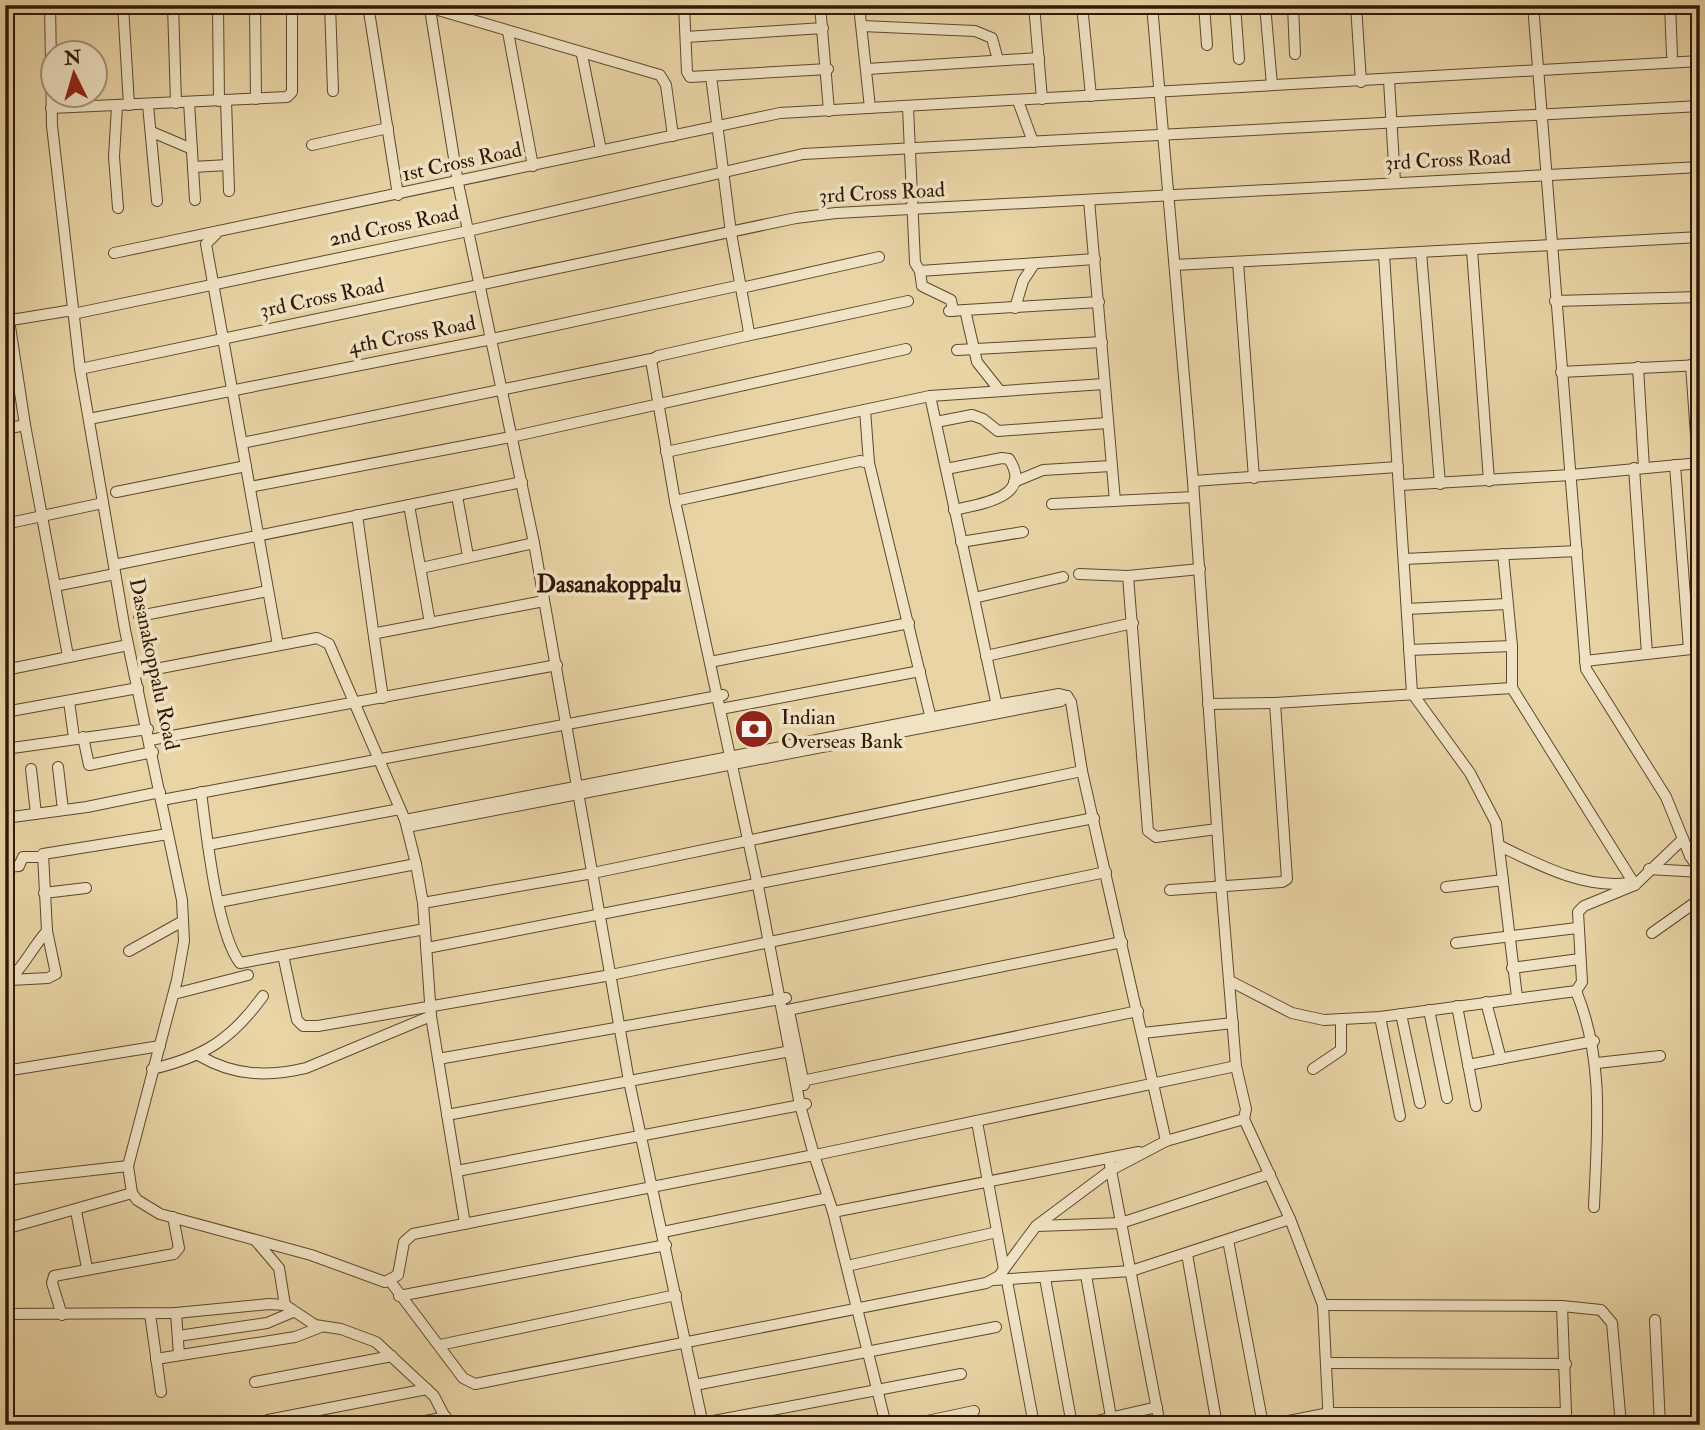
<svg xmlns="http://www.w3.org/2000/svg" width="1705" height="1430" font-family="'IM FELL Double Pica',serif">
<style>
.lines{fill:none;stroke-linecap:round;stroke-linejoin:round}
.minor-casing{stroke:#5e472f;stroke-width:12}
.minor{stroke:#f0e3c4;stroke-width:10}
.labels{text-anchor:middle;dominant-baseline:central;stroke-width:7;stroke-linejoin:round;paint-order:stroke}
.street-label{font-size:21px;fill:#301808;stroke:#f0e3c4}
.poi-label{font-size:21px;fill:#301808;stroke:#f0e3c4;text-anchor:start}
.quarter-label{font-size:24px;font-weight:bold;fill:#301808;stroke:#f0e3c4}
</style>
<rect width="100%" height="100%" fill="#e8d4a5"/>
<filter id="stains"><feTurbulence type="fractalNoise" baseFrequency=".00286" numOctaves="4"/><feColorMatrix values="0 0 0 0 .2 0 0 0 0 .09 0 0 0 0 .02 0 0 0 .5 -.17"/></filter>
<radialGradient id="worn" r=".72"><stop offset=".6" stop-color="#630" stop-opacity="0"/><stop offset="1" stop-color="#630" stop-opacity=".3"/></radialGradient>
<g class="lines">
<!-- minor casing -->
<g class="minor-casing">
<g id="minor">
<path d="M 50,5 L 52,126 L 80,369 L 125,630 L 182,900 L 184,941 L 177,980 L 128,1166 L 132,1193 L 137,1200 L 160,1214 L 311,1255 L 385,1282 L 398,1275 L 404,1242 L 413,1234 L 814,1155 L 833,1212 L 886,1425"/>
<path d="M 123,5 L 129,105"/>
<path d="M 173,5 L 176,103"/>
<path d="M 218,5 L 219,101"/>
<path d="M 255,5 L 256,99"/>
<path d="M 330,5 L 333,91"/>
<path d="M 368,5 L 398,195"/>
<path d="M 421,5 L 660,75 L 666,85 L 673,136"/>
<path d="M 684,5 L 687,72 L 690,77 L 828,69"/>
<path d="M 820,5 L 829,111"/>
<path d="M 1034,5 L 1042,99"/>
<path d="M 1082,5 L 1091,96"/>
<path d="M 1204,5 L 1207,45"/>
<path d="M 1235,5 L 1239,59"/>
<path d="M 1265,5 L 1272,85"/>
<path d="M 1293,5 L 1295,54"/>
<path d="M 1356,5 L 1361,82"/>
<path d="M 1533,5 L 1586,669 L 1666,797 L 1690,856 L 1700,871"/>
<path d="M 1670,5 L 1672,55"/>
<path d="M 859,6 L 870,108"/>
<path d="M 430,9 L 458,183 L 534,543 L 629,1081 L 703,1425"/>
<path d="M 862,26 L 975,31 L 992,38 L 998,60"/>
<path d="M 508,32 L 533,166"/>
<path d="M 686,37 L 823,28"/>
<path d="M 582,55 L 601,150"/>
<path d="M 867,69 L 1039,58"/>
<path d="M 1389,80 L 1395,182"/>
<path d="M 226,100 L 229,191"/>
<path d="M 1018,101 L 1033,142"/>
<path d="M 189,102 L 195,200"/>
<path d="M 148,105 L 157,201"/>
<path d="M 117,106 L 114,157 L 118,208"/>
<path d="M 908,107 L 915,263 L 920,271 L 1095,259"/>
<path d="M 51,108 L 287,97 L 292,92 L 292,5"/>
<path d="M 152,132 L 192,149"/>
<path d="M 312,145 L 388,128"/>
<path d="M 193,167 L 228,165"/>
<path d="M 1089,200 L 1115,501"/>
<path d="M 216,234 L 206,244 L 278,645"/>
<path d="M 1472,250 L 1489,481"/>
<path d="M 1421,252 L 1440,484"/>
<path d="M 114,253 L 780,113 L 1700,61"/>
<path d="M 1384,254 L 1412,693 L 1470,773 L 1496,823 L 1517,997"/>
<path d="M 1238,262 L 1254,478"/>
<path d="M 1175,265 L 1700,237"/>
<path d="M 920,271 L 922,286 L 951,300 L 953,311"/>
<path d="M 741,288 L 879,257"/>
<path d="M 1555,301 L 1700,297"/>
<path d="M 1015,308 L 1023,281 L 1034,264"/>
<path d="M 965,310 L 977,362 L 1000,391"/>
<path d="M 949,311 L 1099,302"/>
<path d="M 73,314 L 468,231 L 803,154 L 1700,106"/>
<path d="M 9,320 L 25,425 L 68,656"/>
<path d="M 5,321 L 73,310"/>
<path d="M 746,336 L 908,301"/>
<path d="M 957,350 L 1102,342"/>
<path d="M 651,360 L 675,501 L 758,886 L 800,1105 L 814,1155"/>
<path d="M 651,360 L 658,356 L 746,336 L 749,332 L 731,233 L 711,76"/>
<path d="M 1691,365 L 1698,464"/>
<path d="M 1638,367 L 1644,468"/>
<path d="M 80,369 L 796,218 L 836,213 L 1700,167"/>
<path d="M 1561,372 L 1700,365"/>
<path d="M 930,396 L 974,598"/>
<path d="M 865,410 L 869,463"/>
<path d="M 89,419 L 492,339 L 741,285"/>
<path d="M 936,422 L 972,415 L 983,419 L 998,431 L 1107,423"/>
<path d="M 5,429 L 25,425"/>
<path d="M 242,443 L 651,359"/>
<path d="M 666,452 L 930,396 L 1104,384"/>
<path d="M 1675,465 L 1689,649"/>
<path d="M 1634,468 L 1647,654"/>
<path d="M 946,469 L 1002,458 L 1009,459 C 1034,498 979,504 954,510"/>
<path d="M 5,481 L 9,480"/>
<path d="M 1193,481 L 1398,467"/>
<path d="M 1014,482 L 1043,470 L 1111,466"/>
<path d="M 1400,485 L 1571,475 L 1700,463"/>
<path d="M 250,487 L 511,437 L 906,349"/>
<path d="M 116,492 L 246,466"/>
<path d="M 457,496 L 468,556"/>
<path d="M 675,501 L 860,461 L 869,463 L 931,719"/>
<path d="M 1052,504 L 1194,497"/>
<path d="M 409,505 L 430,623"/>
<path d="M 357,515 L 374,637"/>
<path d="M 5,524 L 103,503"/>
<path d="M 961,542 L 1023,532"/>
<path d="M 1503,554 L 1512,646 L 1512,688 L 1635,885"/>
<path d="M 1404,559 L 1577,551"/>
<path d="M 114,565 L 522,482"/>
<path d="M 421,568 L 534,543"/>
<path d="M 1079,574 L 1128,576 L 1200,569"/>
<path d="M 1128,576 L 1148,831 L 1156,837 L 1217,829"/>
<path d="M 55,586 L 115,574"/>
<path d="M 1407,609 L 1507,604"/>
<path d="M 139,616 L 268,591"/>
<path d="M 1409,650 L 1512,646"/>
<path d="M 986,656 L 1133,623"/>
<path d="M 1585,661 L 1700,648"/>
<path d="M 710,662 L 909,623"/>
<path d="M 5,670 L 128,645"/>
<path d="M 135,673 L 317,638 L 329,644 L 405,820 L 416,864 L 423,903 L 431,1016 L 465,1224"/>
<path d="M 1067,696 L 1071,702 L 1082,771 L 1166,1141"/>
<path d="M 383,698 L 374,637 L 377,633 L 544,601"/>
<path d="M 69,701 L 74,738"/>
<path d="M 1208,704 L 1275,703 L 1512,688"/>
<path d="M 726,708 L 920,671"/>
<path d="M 998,711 L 974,598 L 1063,577"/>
<path d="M 5,712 L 138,688"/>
<path d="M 83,737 L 89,765 L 153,752"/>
<path d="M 150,740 L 557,665"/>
<path d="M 5,749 L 148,729"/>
<path d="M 58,767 L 63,810"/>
<path d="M 31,769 L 36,814"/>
<path d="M 201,792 C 206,831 217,934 240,963 L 425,929"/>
<path d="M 162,800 L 723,695"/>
<path d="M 5,818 L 87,807 L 160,792"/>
<path d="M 405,820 L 996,705 L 1059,694 L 1067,696"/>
<path d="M 407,827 L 1061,701 L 1067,696"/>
<path d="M 208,845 L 400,809"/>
<path d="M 1500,846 C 1539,865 1584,889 1629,883"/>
<path d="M 1690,856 L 1700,849"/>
<path d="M 5,867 L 19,866 L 23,857 L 41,857"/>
<path d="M 1649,869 L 1700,872"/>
<path d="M 1446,887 L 1503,880"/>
<path d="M 1170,890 L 1282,882 L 1287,879 L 1275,703"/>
<path d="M 44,893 L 86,888"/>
<path d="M 219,902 L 416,864"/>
<path d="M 423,903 L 593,873 L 1082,771"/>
<path d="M 1652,933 L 1700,899"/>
<path d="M 1456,943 L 1577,928"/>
<path d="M 427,948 L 1094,818"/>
<path d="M 129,951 L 183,921"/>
<path d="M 283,955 L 297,1020 L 303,1026 L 318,1026 L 611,975 L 1106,872"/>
<path d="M 1512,968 L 1580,959"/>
<path d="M 10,980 L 48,978 L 56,974 L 47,931"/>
<path d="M 1230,981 L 1292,1013 L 1324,1020 L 1380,1017 L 1576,991 L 1582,982 L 1578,912 L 1584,906 L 1635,885 L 1683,839"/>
<path d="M 5,984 C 23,969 31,949 47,931 L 43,854 L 168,834"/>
<path d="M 1576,991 C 1605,1061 1597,1133 1594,1207"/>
<path d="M 174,994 L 248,975"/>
<path d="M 1486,1002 L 1501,1059"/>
<path d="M 1457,1006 L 1476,1106"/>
<path d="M 1429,1010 L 1447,1098"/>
<path d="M 783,1011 L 1122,942"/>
<path d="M 789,1011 L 804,1085"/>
<path d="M 1401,1014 L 1420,1103"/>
<path d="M 1380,1017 L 1400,1116"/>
<path d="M 1143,1033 L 1233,1023"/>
<path d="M 200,1056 C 234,1076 268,1077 306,1068 L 431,1016"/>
<path d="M 438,1059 L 786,998"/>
<path d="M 1597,1063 L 1660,1056"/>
<path d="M 1468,1065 L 1594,1041"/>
<path d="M 152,1069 C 204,1057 232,1039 263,996"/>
<path d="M 1313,1069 L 1341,1050 L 1341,1019"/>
<path d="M 5,1071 L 160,1046"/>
<path d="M 797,1082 L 1138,1011"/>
<path d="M 447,1115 L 796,1050"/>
<path d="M 1244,1119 L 1290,1219 L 1323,1305 L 1329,1425"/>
<path d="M 977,1122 L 1004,1269"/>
<path d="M 815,1155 L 1236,1066"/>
<path d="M 1110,1165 L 1160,1425"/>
<path d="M 457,1171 L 806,1104"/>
<path d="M 5,1180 L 128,1166"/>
<path d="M 76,1211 L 87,1268"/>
<path d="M 833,1212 L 1139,1152"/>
<path d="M 1037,1226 L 1121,1223 L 1270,1174"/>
<path d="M 5,1229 L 132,1193"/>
<path d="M 663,1232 L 828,1198"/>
<path d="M 1228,1240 L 1263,1425"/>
<path d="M 256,1241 L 279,1268 L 285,1305"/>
<path d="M 1187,1254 L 1217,1425"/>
<path d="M 847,1266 L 997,1232"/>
<path d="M 1086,1275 L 1111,1417"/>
<path d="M 1045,1278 L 1072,1425"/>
<path d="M 994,1280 L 1131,1271 L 1290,1219"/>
<path d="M 390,1281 L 463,1378 L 475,1384 L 986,1283 L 999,1276 L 1036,1226 L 1111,1170 L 1166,1141 L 1244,1119 L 1246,1109 L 1236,1066 L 1221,884 L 1193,481 L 1152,5"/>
<path d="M 1007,1281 L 1034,1425"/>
<path d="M 399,1296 L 666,1245"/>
<path d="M 1323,1305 L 1562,1306 L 1601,1310 L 1612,1323 L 1621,1425"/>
<path d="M 176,1313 L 179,1355"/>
<path d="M 5,1314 L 176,1313 L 269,1304 L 285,1305 L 315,1325 L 341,1329 L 376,1342 L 434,1396 L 449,1425"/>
<path d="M 150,1314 L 161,1392"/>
<path d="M 62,1315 L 52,1283 L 54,1276 L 174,1254 L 179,1248 L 173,1217"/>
<path d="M 1696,1319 L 1700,1381"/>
<path d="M 1655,1320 L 1660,1425"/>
<path d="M 178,1336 L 267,1323 L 293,1312"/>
<path d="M 440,1345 L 676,1295"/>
<path d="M 156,1359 L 295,1337 L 321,1327"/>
<path d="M 1326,1363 L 1566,1364"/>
<path d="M 255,1382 L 392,1356"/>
<path d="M 695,1385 L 996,1327"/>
<path d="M 268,1420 L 427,1389"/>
<path d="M 703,1423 L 961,1374"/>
<path d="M 405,1425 L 446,1417"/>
<path d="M 908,1425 L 974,1411"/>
<path d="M 1079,1425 L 1157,1407"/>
<path d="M 1268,1425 L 1329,1413 L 1566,1413 L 1562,1306"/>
</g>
</g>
<!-- minor -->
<use href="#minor" class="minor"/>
</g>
<!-- icons -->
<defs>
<g id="bank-disc" transform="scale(2.0125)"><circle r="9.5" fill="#8f2418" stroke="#f0e3c4"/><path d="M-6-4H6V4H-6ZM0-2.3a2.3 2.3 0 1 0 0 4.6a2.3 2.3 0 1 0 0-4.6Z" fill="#fff"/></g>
</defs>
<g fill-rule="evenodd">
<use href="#bank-disc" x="754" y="729"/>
</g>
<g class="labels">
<!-- street labels -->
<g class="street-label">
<text transform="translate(1448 160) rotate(-3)">3rd Cross Road</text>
<text transform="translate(462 162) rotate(-12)">1st Cross Road</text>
<text transform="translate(882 193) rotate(-3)">3rd Cross Road</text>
<text transform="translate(394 226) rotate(-12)">2nd Cross Road</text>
<text transform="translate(322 298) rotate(-12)">3rd Cross Road</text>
<text transform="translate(412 335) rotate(-11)">4th Cross Road</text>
<text transform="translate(154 664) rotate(78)">Dasanakoppalu Road</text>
</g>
<!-- poi labels -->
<g class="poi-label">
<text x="781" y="717">Indian<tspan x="781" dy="24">Overseas Bank</tspan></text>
</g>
<!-- quarter labels -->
<g class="quarter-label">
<text x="609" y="584">Dasanakoppalu</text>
</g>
</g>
<!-- margin -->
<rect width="1705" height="1430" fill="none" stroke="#e8d4a5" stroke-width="28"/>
<rect x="7" y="7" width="1691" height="1416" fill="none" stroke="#301808" stroke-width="3.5"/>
<rect x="14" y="14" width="1677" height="1402" fill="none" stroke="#301808" stroke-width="2"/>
<!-- north arrow -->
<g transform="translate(74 74) rotate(355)"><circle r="33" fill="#f0e3c4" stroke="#a39279" stroke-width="2"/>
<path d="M0-5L12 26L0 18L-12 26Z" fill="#8f2418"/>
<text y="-10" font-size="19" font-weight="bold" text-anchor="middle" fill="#301808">N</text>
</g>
<rect width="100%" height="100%" filter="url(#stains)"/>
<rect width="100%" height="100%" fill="url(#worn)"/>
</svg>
